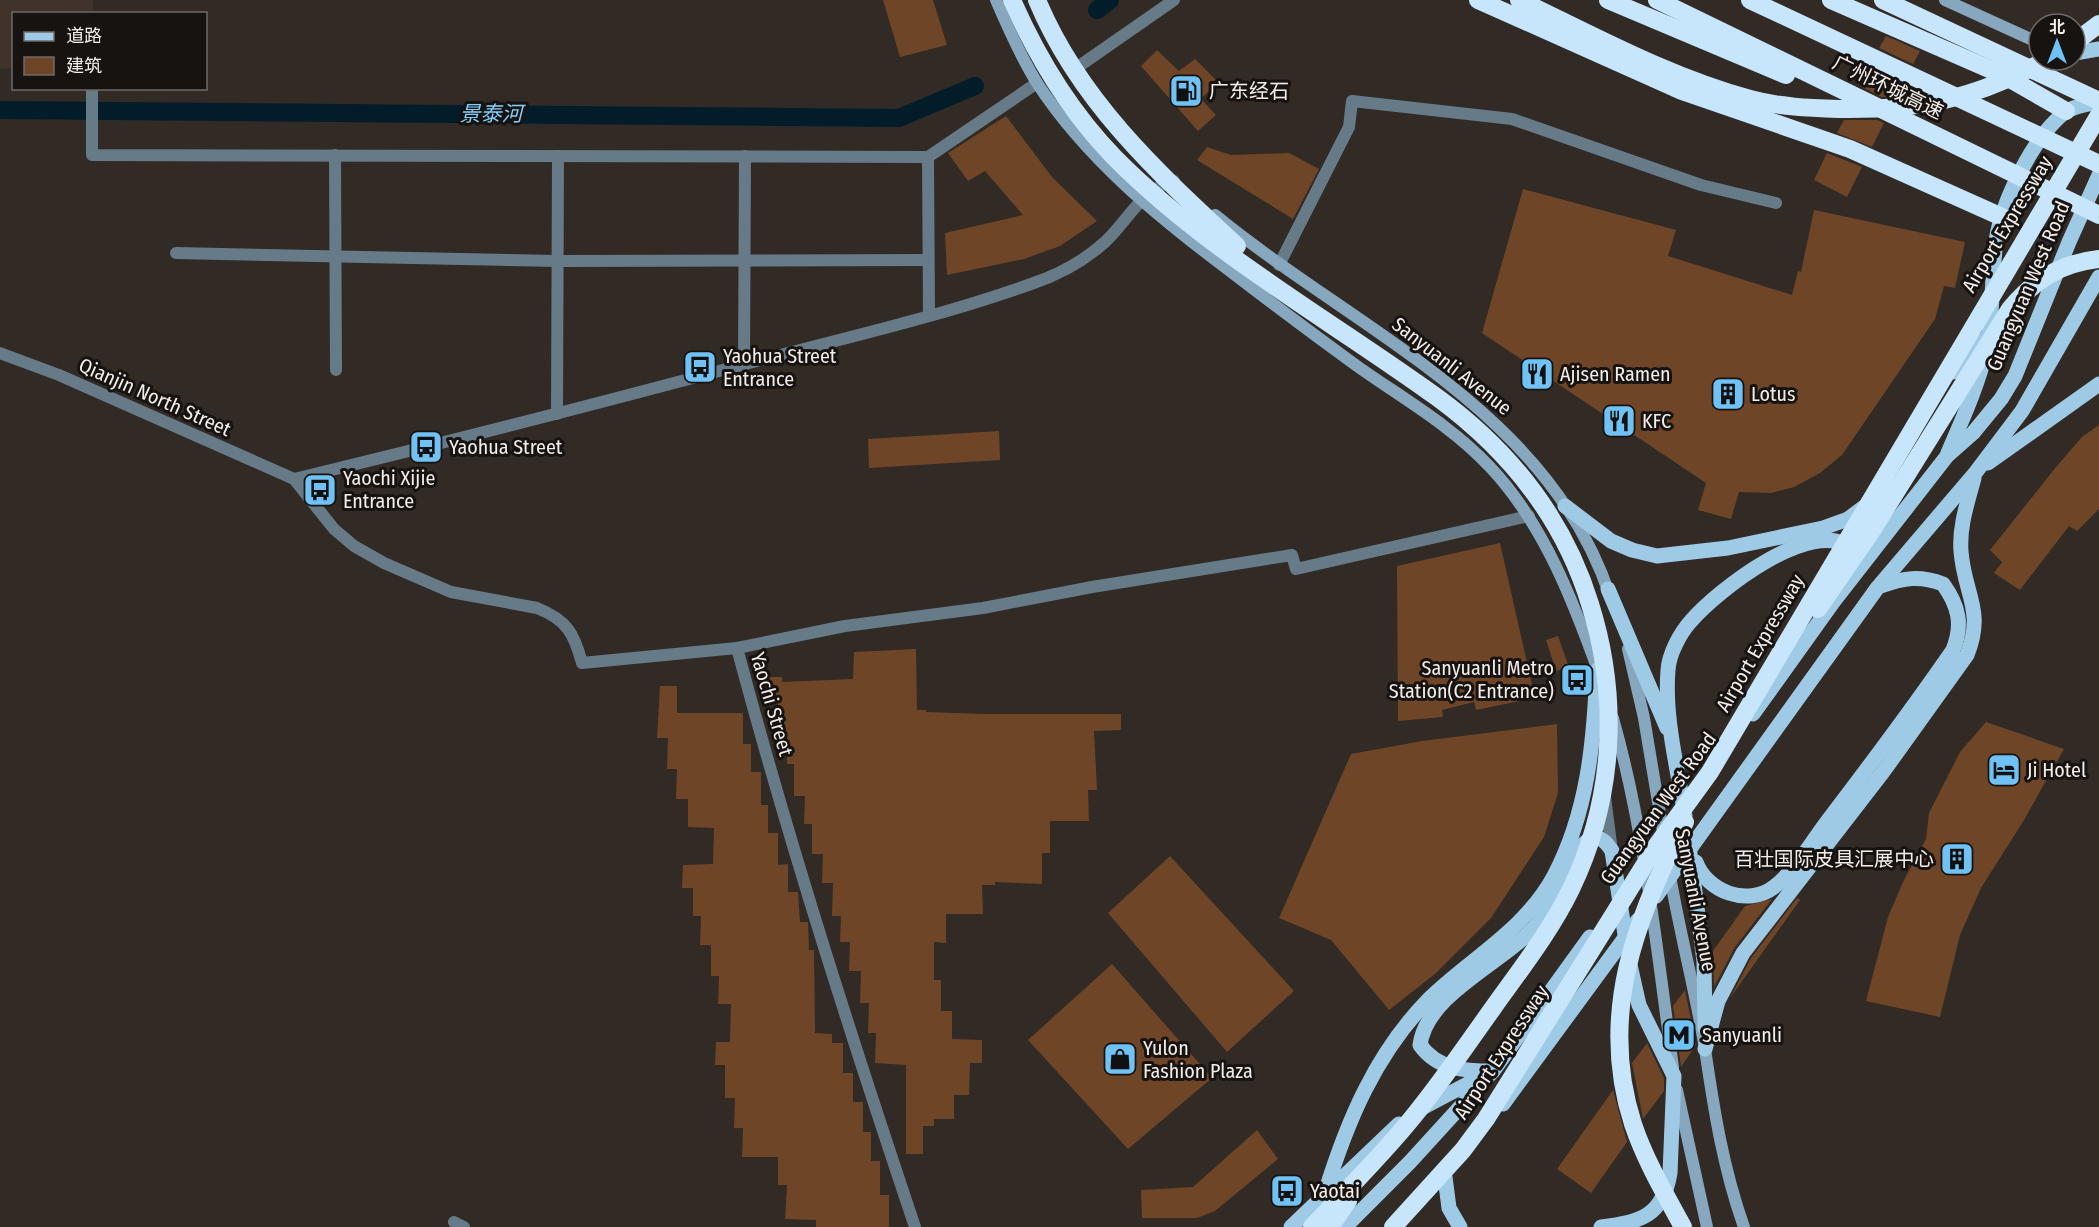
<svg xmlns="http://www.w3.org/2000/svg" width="2099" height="1227" font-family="'Fira Sans Condensed','Noto Sans SC',sans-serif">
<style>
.built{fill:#40332b}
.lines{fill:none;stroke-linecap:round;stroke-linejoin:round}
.canal{stroke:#021c2a;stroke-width:18}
.building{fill:#6f4528}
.street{stroke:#667a88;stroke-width:12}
.secondary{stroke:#86a7bd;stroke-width:12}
.primary{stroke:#9ecae6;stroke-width:15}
.highway{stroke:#c7e6fb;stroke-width:18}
.labels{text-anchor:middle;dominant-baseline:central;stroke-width:6;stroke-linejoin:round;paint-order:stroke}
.street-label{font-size:20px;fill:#f3edea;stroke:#171311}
.poi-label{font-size:20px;fill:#f3edea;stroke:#171311;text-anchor:start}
.water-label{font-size:21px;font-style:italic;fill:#82cefe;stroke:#171311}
</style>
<rect width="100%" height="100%" fill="#312a25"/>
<!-- built -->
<path class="built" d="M 0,0 L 93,0 L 93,13 L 14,14 L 13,68 L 0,69 Z"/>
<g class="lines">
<!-- canal -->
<g class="canal">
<path d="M 1097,10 L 1110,0"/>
<path d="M 0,110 L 899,118 L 975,86"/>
</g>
</g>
<!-- building -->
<g class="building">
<path d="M 883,0 L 933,0 L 947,45 L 900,57 Z"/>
<path d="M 1886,36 L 1920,51 L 1913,64 L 1879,48 Z"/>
<path d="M 1157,50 L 1179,71 L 1195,59 L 1218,82 L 1201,99 L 1216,115 L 1198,131 L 1141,66 Z"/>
<path d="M 1869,69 L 1903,84 L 1898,96 L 1882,97 L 1860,86 Z"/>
<path d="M 1006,116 L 1052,177 L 1097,221 L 1060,246 L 1024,259 L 947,275 L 945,233 L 1023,215 L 985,171 L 968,181 L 948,153 Z"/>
<path d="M 1844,120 L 1877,120 L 1884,123 L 1872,147 L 1837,133 Z"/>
<path d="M 1207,147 L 1231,155 L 1289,153 L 1319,169 L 1293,219 L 1197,160 Z"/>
<path d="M 1827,153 L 1862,167 L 1847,197 L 1814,180 Z"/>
<path d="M 1523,189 L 1676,230 L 1668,256 L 1792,295 L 1798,271 L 1801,272 L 1814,210 L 1965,242 L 1955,288 L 1944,286 L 1935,319 L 1842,455 L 1820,473 L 1794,487 L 1771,493 L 1739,492 L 1731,519 L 1698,510 L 1706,483 L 1482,333 Z"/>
<path d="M 2099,425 L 2099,509 L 2077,531 L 2069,526 L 2020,590 L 1994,573 L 2002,562 L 1990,550 L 2056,467 L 2082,437 Z"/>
<path d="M 999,431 L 1000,460 L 869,468 L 868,439 Z"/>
<path d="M 1500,543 L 1535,698 L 1476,710 L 1474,702 L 1442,710 L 1443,717 L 1398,721 L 1397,566 Z"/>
<path d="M 1558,636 L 1569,667 L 1556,671 L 1546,640 Z"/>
<path d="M 916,649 L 917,710 L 926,710 L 926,712 L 982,714 L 1121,714 L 1121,730 L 1094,731 L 1097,790 L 1088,790 L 1089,821 L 1050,821 L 1050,853 L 1042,853 L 1042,884 L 995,882 L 995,885 L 982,885 L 983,914 L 946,914 L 946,943 L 934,942 L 934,980 L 941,980 L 941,1011 L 952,1011 L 952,1039 L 982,1040 L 982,1063 L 970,1063 L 969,1095 L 954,1095 L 954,1119 L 934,1119 L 934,1126 L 923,1126 L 923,1154 L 906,1154 L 906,1065 L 875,1063 L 876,1033 L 868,1033 L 869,1003 L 860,1003 L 861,971 L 849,971 L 850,942 L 840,942 L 841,916 L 832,916 L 833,883 L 822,883 L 823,854 L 812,854 L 812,824 L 804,824 L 805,796 L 794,796 L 794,764 L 787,764 L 787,737 L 778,737 L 778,700 L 764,700 L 765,677 L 782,677 L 782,682 L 853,679 L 854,652 Z"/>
<path d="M 660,686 L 677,686 L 677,713 L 743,713 L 743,744 L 751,744 L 751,772 L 761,772 L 761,805 L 768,805 L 768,833 L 778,833 L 778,865 L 788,864 L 788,892 L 798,892 L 800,922 L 808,922 L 809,950 L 814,950 L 815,1033 L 832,1034 L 832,1043 L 843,1043 L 843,1073 L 853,1073 L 853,1102 L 863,1102 L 863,1132 L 871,1132 L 871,1161 L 880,1161 L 880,1195 L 889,1195 L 889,1227 L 816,1227 L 816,1220 L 785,1219 L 787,1185 L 778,1185 L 778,1157 L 742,1157 L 743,1128 L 734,1128 L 735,1098 L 725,1098 L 725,1065 L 715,1065 L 716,1042 L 730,1042 L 731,1004 L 718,1004 L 719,976 L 711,976 L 711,945 L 700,945 L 701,916 L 693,916 L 693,888 L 682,888 L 683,865 L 713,864 L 714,828 L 688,827 L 688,799 L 676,799 L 677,769 L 667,769 L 668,738 L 657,738 Z"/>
<path d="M 1986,722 L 2064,749 L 2024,820 L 1981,888 L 1960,935 L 1940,1017 L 1866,1001 L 1888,917 L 1904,880 L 1926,839 L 1929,813 L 1960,752 Z"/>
<path d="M 1557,724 L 1558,793 L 1544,837 L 1491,918 L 1435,974 L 1389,1010 L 1331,940 L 1279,918 L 1351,754 L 1422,741 Z"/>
<path d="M 1170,856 L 1294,991 L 1227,1052 L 1108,913 Z"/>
<path d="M 1797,898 L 1800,900 L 1730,998 L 1751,958 Z"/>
<path d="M 1772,899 L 1735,947 L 1714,987 L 1713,951 L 1745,906 Z"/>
<path d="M 1112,964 L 1212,1078 L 1128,1149 L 1028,1040 Z"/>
<path d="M 1685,990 L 1696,1045 L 1681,1067 L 1673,1006 Z"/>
<path d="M 1647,1043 L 1664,1078 L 1664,1091 L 1643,1119 L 1632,1063 Z"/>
<path d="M 1613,1090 L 1627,1142 L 1591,1193 L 1557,1169 Z"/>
<path d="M 1257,1130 L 1278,1159 L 1215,1211 L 1197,1218 L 1142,1218 L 1141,1190 L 1193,1187 Z"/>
</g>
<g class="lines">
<!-- street -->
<g class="street">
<path d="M 1072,71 L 1174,0"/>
<path d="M 92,88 L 92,155 L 928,157 L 1037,83"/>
<path d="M 335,155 L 336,370"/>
<path d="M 928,157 L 929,315"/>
<path d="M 176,253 L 557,261 L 928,260"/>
<path d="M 1279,265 L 1349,127 L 1352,101 L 1512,119 L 1701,185 L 1776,203"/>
<path d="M 0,353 L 59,375 L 294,479 L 334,529 L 354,546 L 384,563 L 451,592 L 537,608 C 567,620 574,633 582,663 L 737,648 C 789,843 851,1036 915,1227"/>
<path d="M 744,365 L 745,156"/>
<path d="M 557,414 L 558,156"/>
<path d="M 294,479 C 448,442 600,403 753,362 C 846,338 941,316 1031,284 C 1058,275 1084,261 1105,242 C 1128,221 1141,189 1174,181"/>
<path d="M 737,648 L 845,626 L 983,608 L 1092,587 L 1292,555 L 1296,569 L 1529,516"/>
<path d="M 1605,797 L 1612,851"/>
<path d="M 454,1222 L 464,1227"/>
</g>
<!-- secondary -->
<g class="secondary">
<path d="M 996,0 C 1008,28 1021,57 1037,83 C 1086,158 1156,215 1226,268 C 1269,301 1313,334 1357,366 C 1402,398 1452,426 1490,467 C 1544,524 1574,603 1600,676"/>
<path d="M 1945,0 L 2039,43"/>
<path d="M 1215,215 C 1355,330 1549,410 1610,596"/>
<path d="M 1628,649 L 1644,718 L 1664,838"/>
<path d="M 1613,718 C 1645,832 1657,951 1673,1067"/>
<path d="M 1669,870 C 1679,930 1695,989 1705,1049 C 1714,1110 1723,1168 1744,1227"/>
<path d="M 1677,1090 L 1707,1227"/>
</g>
<!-- primary -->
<g class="primary">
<path d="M 2075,53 L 2099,49"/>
<path d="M 1953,372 L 1989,335"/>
<path d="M 1948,453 C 1962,420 1978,386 1986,350 C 1994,313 1991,277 1996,241 C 2002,201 2033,138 2064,113 C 2073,106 2088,104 2099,102"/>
<path d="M 1988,463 L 2099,384"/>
<path d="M 1565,506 L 1611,541 L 1632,550 L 1657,556 L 1728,548 L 1823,528 L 1848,519 L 1864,507"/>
<path d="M 1608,589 L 1667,728"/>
<path d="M 1753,714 L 1834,601 L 1947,456 L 1973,433 L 2001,399 L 2015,376 L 2069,242 L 2099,175"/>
<path d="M 1685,816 C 1678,769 1664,718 1668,670 C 1669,654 1680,633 1691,621 C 1718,590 1811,517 1852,548"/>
<path d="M 1689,846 L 1704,961 L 1705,1028"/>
<path d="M 1696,862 C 1707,892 1748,907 1774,887 C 1796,870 1812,841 1829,819 C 1871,764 1913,708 1953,650 C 1963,625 1959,606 1943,584 C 1919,575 1904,578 1881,586"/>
<path d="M 1656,896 L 1878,587 L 1976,472 L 2022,411 L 2099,277"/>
<path d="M 1705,1049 L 1718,1001 L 1743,953 L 1883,772 L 1967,655 C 1985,610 1964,594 1961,551 C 1959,526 1968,501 1974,478"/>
<path d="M 1493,1071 C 1465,1071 1438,1070 1420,1045 C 1427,992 1507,962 1539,922 C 1548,911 1555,899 1561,886 C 1569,870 1588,812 1612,851 L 1626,941"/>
<path d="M 1503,1104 L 1638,920"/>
<path d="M 1424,1107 L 1488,1073"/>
<path d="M 1445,1177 L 1449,1208 L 1460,1227"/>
<path d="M 1325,1193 C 1347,1122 1375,1054 1429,999 C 1471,958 1525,930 1554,876 C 1588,812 1594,741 1597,670"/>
<path d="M 1291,1227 L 1399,1124"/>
<path d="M 1345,1227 L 1410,1162 L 1493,1071 L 1590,937"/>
<path d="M 1601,1227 C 1641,1222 1663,1216 1670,1173 L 1674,1076 L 1639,1005 L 1630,965"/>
</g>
<!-- highway -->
<g class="highway">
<path d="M 1012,0 C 1037,57 1071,113 1115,158 C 1208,252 1332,321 1438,398 C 1510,451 1564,519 1590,604 C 1620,699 1614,800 1571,889 C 1550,932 1520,970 1493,1008 C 1465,1047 1439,1086 1408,1123 C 1378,1159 1344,1193 1312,1227"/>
<path d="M 1037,0 C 1079,101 1158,173 1237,246"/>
<path d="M 1478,0 L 1682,91 L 1850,149 L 2002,217"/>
<path d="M 1519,0 C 1594,36 1669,77 1750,99 C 1779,107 1810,108 1840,109 C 1920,110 1975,99 2046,60"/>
<path d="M 1608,0 L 1786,75"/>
<path d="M 1657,0 L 2099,215"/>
<path d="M 1750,0 L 2099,164"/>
<path d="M 1831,0 L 2003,75 L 2066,111"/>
<path d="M 1883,0 L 2099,101"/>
<path d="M 2075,42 L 2099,24"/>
<path d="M 1818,609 L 1871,532 L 2010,309 C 2034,280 2061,263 2099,259"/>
<path d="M 1330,1227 L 1348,1201"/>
<path d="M 1393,1227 L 1463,1150 L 1486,1119 L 1657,845 L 1710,772 L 2099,115"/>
<path d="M 1683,1227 C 1665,1194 1645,1160 1633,1124 C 1598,1016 1635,919 1685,822"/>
</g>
</g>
<!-- icons -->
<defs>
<g id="fuel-square" transform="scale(1.725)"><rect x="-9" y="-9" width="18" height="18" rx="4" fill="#70c2f4" stroke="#171311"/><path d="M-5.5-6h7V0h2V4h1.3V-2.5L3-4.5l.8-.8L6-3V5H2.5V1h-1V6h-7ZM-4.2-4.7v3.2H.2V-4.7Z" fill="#111"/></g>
<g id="bus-square" transform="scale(1.725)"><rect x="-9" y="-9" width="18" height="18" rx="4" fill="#70c2f4" stroke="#171311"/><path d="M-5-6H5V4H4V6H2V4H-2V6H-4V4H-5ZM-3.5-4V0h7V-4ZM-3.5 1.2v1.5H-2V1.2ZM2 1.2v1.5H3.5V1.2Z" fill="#111"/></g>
<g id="restaurant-square" transform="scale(1.725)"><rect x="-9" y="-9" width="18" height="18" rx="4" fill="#70c2f4" stroke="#171311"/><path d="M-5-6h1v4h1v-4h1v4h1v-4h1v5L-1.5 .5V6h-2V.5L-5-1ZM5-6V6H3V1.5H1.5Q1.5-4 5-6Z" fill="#111"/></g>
<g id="building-square" transform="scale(1.725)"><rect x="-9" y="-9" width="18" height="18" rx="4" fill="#70c2f4" stroke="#171311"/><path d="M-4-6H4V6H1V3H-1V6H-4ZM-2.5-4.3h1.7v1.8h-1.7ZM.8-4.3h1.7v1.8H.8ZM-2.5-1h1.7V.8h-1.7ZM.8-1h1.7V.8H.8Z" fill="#111"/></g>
<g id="hotel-square" transform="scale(1.725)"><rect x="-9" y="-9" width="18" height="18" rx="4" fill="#70c2f4" stroke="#171311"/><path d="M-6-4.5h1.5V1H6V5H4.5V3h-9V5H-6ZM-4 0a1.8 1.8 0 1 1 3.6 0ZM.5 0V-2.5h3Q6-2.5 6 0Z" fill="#111"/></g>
<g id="metro-square" transform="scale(1.725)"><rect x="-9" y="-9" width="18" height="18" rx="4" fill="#70c2f4" stroke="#171311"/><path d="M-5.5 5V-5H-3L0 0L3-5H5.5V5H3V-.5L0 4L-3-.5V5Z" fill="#111"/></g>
<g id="shop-square" transform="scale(1.725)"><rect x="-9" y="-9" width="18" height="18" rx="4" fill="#70c2f4" stroke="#171311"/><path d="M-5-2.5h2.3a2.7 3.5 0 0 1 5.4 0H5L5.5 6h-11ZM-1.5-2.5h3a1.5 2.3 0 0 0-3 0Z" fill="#111"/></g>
</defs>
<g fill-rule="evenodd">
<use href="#fuel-square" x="1186" y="91"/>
<use href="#bus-square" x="700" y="367"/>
<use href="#restaurant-square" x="1537" y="374"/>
<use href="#building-square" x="1728" y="394"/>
<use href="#restaurant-square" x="1619" y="421"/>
<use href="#bus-square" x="426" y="447"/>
<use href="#bus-square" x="320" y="490"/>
<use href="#bus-square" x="1577" y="680"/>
<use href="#hotel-square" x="2004" y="770"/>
<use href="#building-square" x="1957" y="859"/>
<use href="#metro-square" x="1679" y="1035"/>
<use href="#shop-square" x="1120" y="1059"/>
<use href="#bus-square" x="1287" y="1191"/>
</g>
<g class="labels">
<!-- street labels -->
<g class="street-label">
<text transform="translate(1888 87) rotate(26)">广州环城高速</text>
<text transform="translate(2007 224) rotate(-59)">Airport Expressway</text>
<text transform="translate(2028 286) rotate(-67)">Guangyuan West Road</text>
<text transform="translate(1452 366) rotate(38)">Sanyuanli Avenue</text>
<text transform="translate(155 397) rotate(24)">Qianjin North Street</text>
<text transform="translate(1760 643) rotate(-60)">Airport Expressway</text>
<text transform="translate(772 704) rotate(74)">Yaochi Street</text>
<text transform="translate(1658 808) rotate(-54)">Guangyuan West Road</text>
<text transform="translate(1696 900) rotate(79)">Sanyuanli Avenue</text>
<text transform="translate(1501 1052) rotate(-57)">Airport Expressway</text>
</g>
<!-- poi labels -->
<g class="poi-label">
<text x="1209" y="91">广东经石</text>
<text x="723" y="356">Yaohua Street<tspan x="723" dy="23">Entrance</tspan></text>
<text x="1560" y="374">Ajisen Ramen</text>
<text x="1751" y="394">Lotus</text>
<text x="1642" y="421">KFC</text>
<text x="449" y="447">Yaohua Street</text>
<text x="343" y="478">Yaochi Xijie<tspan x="343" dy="23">Entrance</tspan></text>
<text x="1554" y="668" text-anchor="end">Sanyuanli Metro<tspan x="1554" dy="23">Station(C2 Entrance)</tspan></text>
<text x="2027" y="770">Ji Hotel</text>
<text x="1934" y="859" text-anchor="end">百壮国际皮具汇展中心</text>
<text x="1702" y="1035">Sanyuanli</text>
<text x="1143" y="1048">Yulon<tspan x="1143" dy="23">Fashion Plaza</tspan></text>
<text x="1310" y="1191">Yaotai</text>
</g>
<!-- water labels -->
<g class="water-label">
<text x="491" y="114">景泰河</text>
</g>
</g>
<!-- legend -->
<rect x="12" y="12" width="195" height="78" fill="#171311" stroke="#6f6a68" stroke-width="1.5"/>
<rect x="24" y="32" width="30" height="9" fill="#9ecae6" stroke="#6f6a68" stroke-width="1.5"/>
<text x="66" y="42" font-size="18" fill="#f3edea">道路</text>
<rect x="24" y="57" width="30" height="18" fill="#6f4528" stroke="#6f6a68" stroke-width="1.5"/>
<text x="66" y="72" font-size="18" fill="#f3edea">建筑</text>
<!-- north arrow -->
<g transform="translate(2057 42)"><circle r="28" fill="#171311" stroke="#6f6a68" stroke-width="1.5"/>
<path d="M0-4.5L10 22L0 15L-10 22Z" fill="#70c2f4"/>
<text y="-9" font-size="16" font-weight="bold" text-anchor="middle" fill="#f3edea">北</text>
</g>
</svg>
